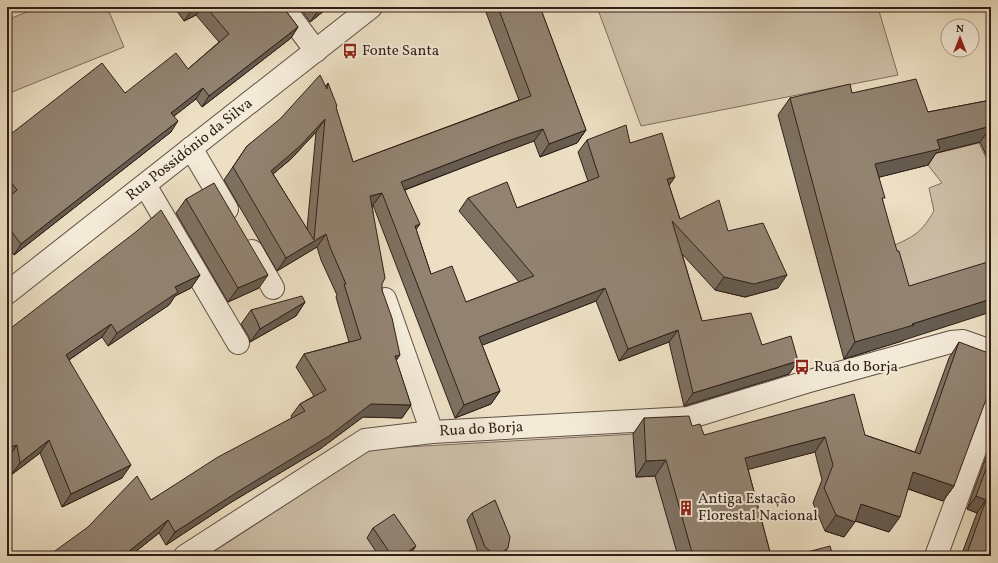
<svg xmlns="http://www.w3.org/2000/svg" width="998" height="563" font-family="Vollkorn,serif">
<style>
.green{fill:#ccbea6;stroke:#7e6e60}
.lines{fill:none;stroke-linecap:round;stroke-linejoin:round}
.street-casing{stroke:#604f44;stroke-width:24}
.street{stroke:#f3ead8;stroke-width:22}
.wall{fill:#7e7161;stroke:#311f19;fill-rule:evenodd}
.shaded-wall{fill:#665c4f;stroke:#311f19}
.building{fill:#928371;stroke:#311f19;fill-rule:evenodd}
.labels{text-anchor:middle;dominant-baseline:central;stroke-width:4;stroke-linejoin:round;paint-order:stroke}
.poi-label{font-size:15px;fill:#311f19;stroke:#f3ead8;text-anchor:start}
.street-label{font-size:15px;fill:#311f19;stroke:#f3ead8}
</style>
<rect width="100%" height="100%" fill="#ecdfc3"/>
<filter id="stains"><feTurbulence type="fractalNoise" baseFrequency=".005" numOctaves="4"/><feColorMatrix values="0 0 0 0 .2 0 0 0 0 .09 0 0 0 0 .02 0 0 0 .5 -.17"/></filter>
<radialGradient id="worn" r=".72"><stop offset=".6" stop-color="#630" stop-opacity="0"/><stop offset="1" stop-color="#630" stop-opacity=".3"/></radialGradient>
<!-- green -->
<g class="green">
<path d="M 39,7 L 107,7 L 124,47 L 7,94 L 7,20 Z"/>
<path d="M 597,7 L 889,7 L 879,11 L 898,75 L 641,126 Z"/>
<path d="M 979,143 L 991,168 L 991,272 L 909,298 L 895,245 C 917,235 922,231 934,211 L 929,188 L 942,183 L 928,165 L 925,156 Z"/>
<path d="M 687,431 L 722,556 L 207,556 L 371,449 Z"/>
</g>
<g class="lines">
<!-- street casing -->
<g class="street-casing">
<g id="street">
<path d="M 283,7 L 316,51"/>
<path d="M 191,148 L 227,209"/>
<path d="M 145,185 L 238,343"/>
<path d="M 252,251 L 273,288"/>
<path id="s1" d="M 7,293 L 371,7"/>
<path d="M 385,299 L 432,432"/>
<path id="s2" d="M 185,556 L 365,440 L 432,432 L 688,418 L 806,382 L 951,342 L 963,341 L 991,351"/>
<path d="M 936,556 L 991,407"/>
</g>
</g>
<!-- street -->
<use href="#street" class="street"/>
</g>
<!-- wall -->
<g class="wall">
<path d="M 174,7 L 283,7 L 298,27 L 291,38 L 202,107 L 196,99 L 174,116 L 171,132 L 14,255 L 7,247 L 7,137 L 125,93 L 188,69 L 219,42 L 196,15 L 184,21 Z"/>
<path d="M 299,7 L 329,7 L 310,22 Z"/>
<path d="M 484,7 L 540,7 L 586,130 L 577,143 L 540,157 L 534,141 L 493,156 L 405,190 L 416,229 L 431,274 L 466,302 L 519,282 L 459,211 L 468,198 L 517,208 L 588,181 L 578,152 L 587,140 L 630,143 L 669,185 L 680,219 L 728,231 L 778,288 L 745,297 L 715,290 L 682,254 L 702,321 L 762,345 L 798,361 L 789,374 L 684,406 L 669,342 L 619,361 L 596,301 L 482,345 L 500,391 L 491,404 L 455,418 L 373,205 L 372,205 L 382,290 L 396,360 L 411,405 L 402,418 L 363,417 L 320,449 L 230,503 L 166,545 L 159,533 L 130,556 L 48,556 L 151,500 L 292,418 L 291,416 L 300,404 L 314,396 L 296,367 L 304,354 L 349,342 L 336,297 L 337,295 L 321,260 L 317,247 L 277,271 L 224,180 L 247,146 L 326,86 L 328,83 L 353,162 L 519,100 ZM 316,132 L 307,229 L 273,174 L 291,159 Z"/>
<path d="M 852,93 L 928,112 L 991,100 L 991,166 L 980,142 L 936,153 L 928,165 L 879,177 L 904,340 L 902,341 L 844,359 L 778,115 L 790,98 Z"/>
<path d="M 186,199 L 259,288 L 228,302 L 176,213 Z"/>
<path d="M 200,275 L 191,288 L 175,296 L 169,305 L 108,346 L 102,337 L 69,360 L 122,478 L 62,507 L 40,453 L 11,475 L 8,458 L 7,331 Z"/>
<path d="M 305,302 L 296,316 L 250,342 L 249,337 L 241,324 L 251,310 Z"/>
<path d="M 959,342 L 954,486 L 943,501 L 908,489 L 889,532 L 855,521 L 844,537 L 825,531 L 813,503 L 822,480 L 815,452 L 748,469 L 771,556 L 678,556 L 655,476 L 636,477 L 633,434 L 644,418 L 692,426 L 704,435 L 865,435 L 915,452 L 949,358 Z"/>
<path d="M 991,443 L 991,556 L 961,556 L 977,513 L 967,509 Z"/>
<path d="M 472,513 L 503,555 L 502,556 L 481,556 L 479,555 L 467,520 Z"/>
<path d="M 373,528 L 409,556 L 379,556 L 367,538 Z"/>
</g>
<!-- shaded-wall -->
<g class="shaded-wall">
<path d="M 198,7 L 202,7 L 196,15 L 184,21 L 192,10 Z"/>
<path d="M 323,7 L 329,7 L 310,22 L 318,11 Z"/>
<path d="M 298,27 L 291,38 L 202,107 L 209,96 Z"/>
<path d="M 203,88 L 196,99 L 164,124 L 171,113 Z"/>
<path d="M 325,119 L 316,132 L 291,159 L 262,183 L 271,171 Z"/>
<path d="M 178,121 L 171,132 L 14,255 L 21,244 Z"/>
<path d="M 991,126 L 991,127 L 980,142 L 936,153 L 928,165 L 864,181 L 875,164 L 937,140 Z"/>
<path d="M 543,129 L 534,141 L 493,156 L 393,194 L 401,182 L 502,143 Z"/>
<path d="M 586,130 L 577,143 L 540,157 L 549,144 Z"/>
<path d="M 675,177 L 666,190 L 667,179 Z"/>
<path d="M 382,193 L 373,205 L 362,208 L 370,196 Z"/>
<path d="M 420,224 L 411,237 L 415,226 Z"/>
<path d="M 326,234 L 317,247 L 277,271 L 286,258 Z"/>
<path d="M 200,275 L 191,288 L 175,296 L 169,305 L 108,346 L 117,333 L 175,287 Z"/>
<path d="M 268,275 L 259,288 L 228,302 L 238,288 Z"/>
<path d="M 787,275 L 778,288 L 745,297 L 715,290 L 724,277 Z"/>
<path d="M 605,288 L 596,301 L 470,350 L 479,337 Z"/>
<path d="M 991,299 L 991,312 L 904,340 L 902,341 L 844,359 L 855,342 Z"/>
<path d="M 305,302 L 296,316 L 250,342 L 260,329 Z"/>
<path d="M 111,324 L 102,337 L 57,368 L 66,355 Z"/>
<path d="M 678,330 L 669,342 L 619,361 L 628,349 Z"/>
<path d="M 400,355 L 391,368 L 395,356 Z"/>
<path d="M 798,361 L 789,374 L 684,406 L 693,393 Z"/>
<path d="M 500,391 L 491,404 L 455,418 L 464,405 Z"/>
<path d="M 371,404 L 411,405 L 402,418 L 363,417 L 320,449 L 230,503 L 166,545 L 175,532 Z"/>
<path d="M 825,437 L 815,452 L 735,473 L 745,458 Z"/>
<path d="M 49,440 L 40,453 L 11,475 L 20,463 Z"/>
<path d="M 17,445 L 8,458 L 7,458 L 7,448 Z"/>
<path d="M 666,460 L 655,476 L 636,477 L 646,461 Z"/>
<path d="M 131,465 L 122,478 L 62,507 L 71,494 Z"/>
<path d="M 913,472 L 954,486 L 943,501 L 903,487 Z"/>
<path d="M 976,496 L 986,500 L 977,513 L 967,509 Z"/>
<path d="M 861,504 L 900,517 L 889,532 L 850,519 Z"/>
<path d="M 836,515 L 855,522 L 844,537 L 825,531 Z"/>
<path d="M 168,520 L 159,533 L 130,556 L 123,556 Z"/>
<path d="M 416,546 L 409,556 L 402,556 Z"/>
<path d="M 508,548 L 502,556 L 492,556 L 493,553 Z"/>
</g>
<!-- building -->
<g class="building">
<path d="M 190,7 L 198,7 L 192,10 Z"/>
<path d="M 206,7 L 283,7 L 298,27 L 209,96 L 203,88 L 171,113 L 178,121 L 21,244 L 7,226 L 7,198 L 17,190 L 7,177 L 7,137 L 102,63 L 125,93 L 176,53 L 188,69 L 229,34 Z"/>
<path d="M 314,7 L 323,7 L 318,11 Z"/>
<path d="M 498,7 L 540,7 L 586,130 L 549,144 L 543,129 L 502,143 L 401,182 L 420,224 L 415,226 L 431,274 L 452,266 L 466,302 L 534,276 L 468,198 L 507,182 L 517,208 L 599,177 L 587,140 L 626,125 L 630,143 L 662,133 L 675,177 L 667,179 L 680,219 L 719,200 L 728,231 L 763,223 L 787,275 L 754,284 L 724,277 L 672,221 L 702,321 L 751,313 L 762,345 L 791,336 L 798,361 L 693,393 L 678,330 L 628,349 L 605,288 L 479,337 L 500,391 L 464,405 L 382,193 L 370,196 L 385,278 L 382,284 L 382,290 L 392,318 L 400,355 L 395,356 L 411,405 L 371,404 L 329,436 L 239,491 L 175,532 L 168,520 L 123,556 L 48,556 L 88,527 L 137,476 L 151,500 L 218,457 L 305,411 L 300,404 L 326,390 L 304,354 L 361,339 L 344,284 L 346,284 L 330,247 L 326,234 L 286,258 L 233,167 L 247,146 L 280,119 L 320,75 L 327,89 L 328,83 L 337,106 L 336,107 L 353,162 L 531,96 ZM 325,119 L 314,240 L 271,171 L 300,146 Z"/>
<path d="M 916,79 L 928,112 L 991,100 L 991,126 L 937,140 L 940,149 L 875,164 L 885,198 L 882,198 L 897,251 L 899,251 L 909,286 L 991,261 L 991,299 L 912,324 L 914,325 L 855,342 L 790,98 L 850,84 L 852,93 Z"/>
<path d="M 214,183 L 268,275 L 238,288 L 186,199 Z"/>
<path d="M 161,210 L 200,275 L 175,287 L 178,292 L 117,333 L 111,324 L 66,355 L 131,465 L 71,494 L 49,440 L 20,463 L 17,445 L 7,448 L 7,331 L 137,231 Z"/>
<path d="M 302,296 L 305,302 L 260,329 L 258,323 L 251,310 Z"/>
<path d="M 959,342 L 991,354 L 991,386 L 954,486 L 913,472 L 900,517 L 861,504 L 855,522 L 836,515 L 824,488 L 833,465 L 825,437 L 745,458 L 771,556 L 693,556 L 666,460 L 646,461 L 644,418 L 689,416 L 692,426 L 700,424 L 704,435 L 854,394 L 865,435 L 920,454 Z"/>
<path d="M 991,455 L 991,556 L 966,556 L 986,500 L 976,496 Z"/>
<path d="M 495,500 L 510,537 L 508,548 L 504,551 L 499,553 L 493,553 L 485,547 L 472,513 Z"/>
<path d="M 394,514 L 416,546 L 402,556 L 392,556 L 373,528 Z"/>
<path d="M 830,546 L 833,556 L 792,556 Z"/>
</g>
<!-- icons -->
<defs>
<g id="bus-bare" transform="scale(1.2)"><path d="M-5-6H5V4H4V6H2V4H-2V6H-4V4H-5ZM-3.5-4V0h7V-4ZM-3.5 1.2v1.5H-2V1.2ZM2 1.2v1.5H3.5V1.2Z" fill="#8f2418" stroke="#f3ead8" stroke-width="2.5" paint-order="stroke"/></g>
<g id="building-bare" transform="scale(1.2)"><path d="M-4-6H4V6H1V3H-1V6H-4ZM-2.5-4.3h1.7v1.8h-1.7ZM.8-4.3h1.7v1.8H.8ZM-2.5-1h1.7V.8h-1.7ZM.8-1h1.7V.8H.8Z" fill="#8f2418" stroke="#f3ead8" stroke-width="2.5" paint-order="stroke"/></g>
</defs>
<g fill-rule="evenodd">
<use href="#bus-bare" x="350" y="51"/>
<use href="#bus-bare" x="802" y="367"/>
<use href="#building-bare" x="686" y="508"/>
</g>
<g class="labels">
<!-- poi labels -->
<g class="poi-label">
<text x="362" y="51">Fonte Santa</text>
<text x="814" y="367">Rua do Borja</text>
<text x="698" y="499">Antiga Estação<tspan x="698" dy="17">Florestal Nacional</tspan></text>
</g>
<!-- street labels -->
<g class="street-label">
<text stroke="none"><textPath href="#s1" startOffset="232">Rua Possidónio da Silva</textPath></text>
<text stroke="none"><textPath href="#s2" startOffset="331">Rua do Borja</textPath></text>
</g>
</g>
<!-- margin -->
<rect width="998" height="563" fill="none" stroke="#ecdfc3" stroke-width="24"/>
<rect x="8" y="8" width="982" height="547" fill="none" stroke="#311f19" stroke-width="2"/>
<rect x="12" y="12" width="974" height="539" fill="none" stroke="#311f19"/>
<!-- north arrow -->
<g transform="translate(960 38)"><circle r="19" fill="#f3ead8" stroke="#a5998c"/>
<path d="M0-3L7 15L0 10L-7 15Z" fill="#8f2418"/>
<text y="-6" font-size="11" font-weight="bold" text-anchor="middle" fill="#311f19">N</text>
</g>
<rect width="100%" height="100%" filter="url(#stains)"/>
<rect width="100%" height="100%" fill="url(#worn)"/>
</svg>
